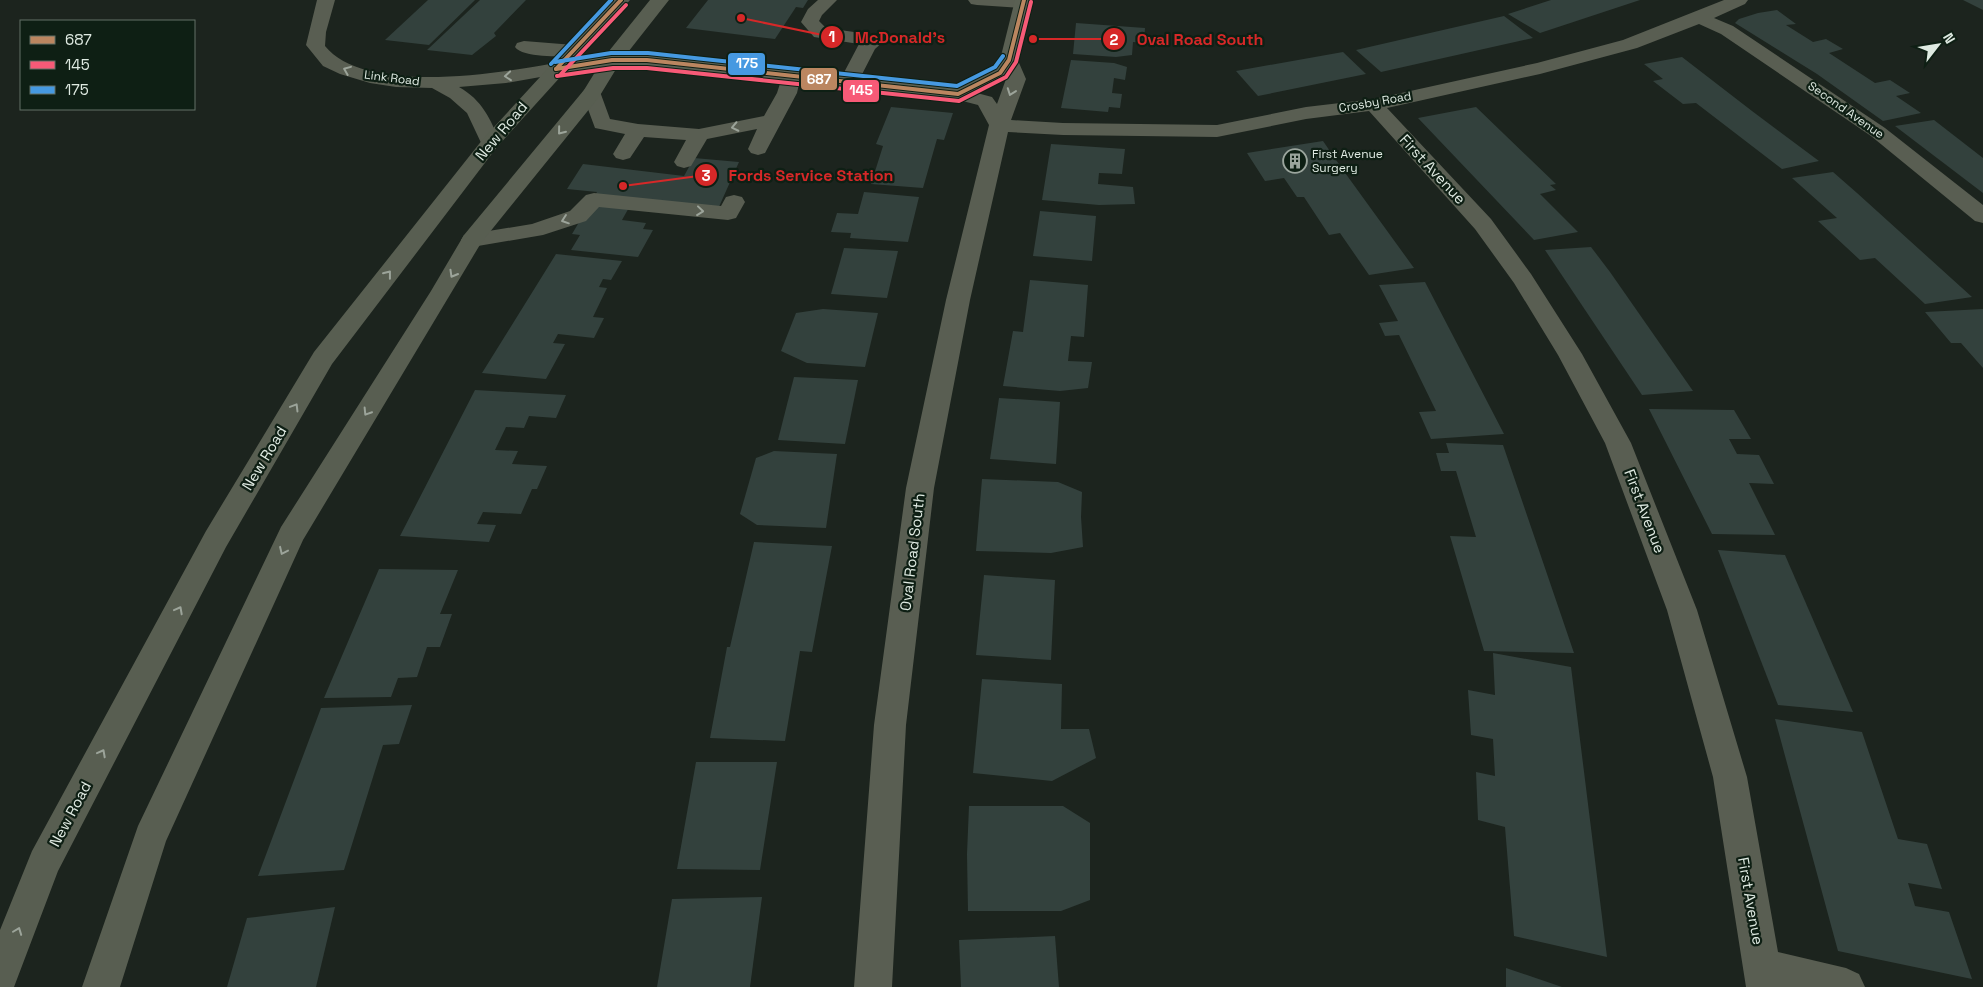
<svg xmlns="http://www.w3.org/2000/svg" width="1983" height="987" font-family="'Space Grotesk',sans-serif">
<style>
.building{fill:#33413d}
.lines{fill:none;stroke-linecap:round;stroke-linejoin:round}
.service{fill:#595e52;fill-rule:evenodd}
.minor{fill:#595e52;fill-rule:evenodd}
.secondary{fill:#5a6053;fill-rule:evenodd}
.primary{fill:#585e51;fill-rule:evenodd}
.bus-1-casing{stroke:#0e1f14;stroke-width:6}
.bus-2-casing{stroke:#0e1f14;stroke-width:6}
.bus-3-casing{stroke:#0e1f14;stroke-width:6}
.bus-1{stroke:#bb8660;stroke-width:4}
.bus-2{stroke:#f75a77;stroke-width:4}
.bus-3{stroke:#4699e1;stroke-width:4}
.oneway{stroke:#9ca49a}
.labels{text-anchor:middle;dominant-baseline:central;stroke-width:4.5;stroke-linejoin:round;paint-order:stroke}
.far-street-label{font-size:12px;fill:#dfeae2;stroke:#0e1f14}
.far-poi-label{font-size:12px;fill:#dfeae2;stroke:#0e1f14;text-anchor:start}
.street-label{font-size:15px;fill:#dfeae2;stroke:#0e1f14}
.leader{fill:none;stroke:#d62828;stroke-width:2}
.callout-dot{fill:#d62828;stroke:#0e1f14;stroke-width:2}
.mark-label{font-size:15px;text-anchor:middle;font-weight:bold;fill:#fff}
.callout-label{font-size:16px;text-anchor:middle;font-weight:bold;fill:#d62828;stroke:#0e1f14;stroke-width:4.5;stroke-linejoin:round;paint-order:stroke}
.line-badge{stroke:#0e1f14;stroke-width:2}
.badge-label{font-size:14px;text-anchor:middle;font-weight:bold;fill:#fff}
</style>
<rect width="100%" height="100%" fill="#1c241e"/>
<!-- building -->
<g class="building">
<path d="M 428,0 L 475,0 L 429,45 L 385,40 Z"/>
<path d="M 480,0 L 526,0 L 494,33 L 496,36 L 472,55 L 427,50 Z"/>
<path d="M 708,0 L 808,0 L 803,8 L 796,7 L 775,39 L 686,28 Z"/>
<path d="M 1551,0 L 1640,0 L 1540,33 L 1508,14 Z"/>
<path d="M 1963,0 L 1983,0 L 1983,10 Z"/>
<path d="M 1777,10 L 1796,24 L 1786,25 L 1813,42 L 1826,39 L 1843,49 L 1829,53 L 1875,83 L 1890,80 L 1910,93 L 1896,96 L 1921,113 L 1883,121 L 1817,74 L 1735,23 L 1739,19 L 1758,13 Z"/>
<path d="M 1504,16 L 1533,38 L 1381,72 L 1356,50 Z"/>
<path d="M 1076,23 L 1145,28 L 1144,43 L 1133,42 L 1132,55 L 1116,57 L 1073,54 Z"/>
<path d="M 1343,52 L 1366,74 L 1258,96 L 1236,71 Z"/>
<path d="M 1682,57 L 1752,111 L 1819,161 L 1782,169 L 1696,103 L 1683,104 L 1653,81 L 1663,79 L 1644,64 Z"/>
<path d="M 1071,60 L 1114,63 L 1127,67 L 1125,80 L 1114,78 L 1112,93 L 1122,94 L 1120,108 L 1109,107 L 1108,112 L 1061,108 Z"/>
<path d="M 891,107 L 953,113 L 944,140 L 937,139 L 923,188 L 871,184 L 883,146 L 876,144 Z"/>
<path d="M 1476,107 L 1556,184 L 1550,185 L 1556,190 L 1540,194 L 1578,232 L 1534,240 L 1418,118 Z"/>
<path d="M 1934,120 L 1983,158 L 1983,193 L 1895,126 Z"/>
<path d="M 1323,141 L 1343,170 L 1414,268 L 1369,275 L 1340,233 L 1329,235 L 1304,197 L 1297,197 L 1284,178 L 1265,181 L 1247,153 Z"/>
<path d="M 1051,144 L 1125,149 L 1122,174 L 1099,173 L 1098,184 L 1133,187 L 1135,204 L 1099,205 L 1042,200 Z"/>
<path d="M 694,158 L 739,162 L 718,209 L 631,204 L 622,220 L 646,223 L 643,229 L 653,230 L 638,257 L 571,250 L 580,235 L 572,234 L 597,192 L 567,189 L 583,164 L 684,176 Z"/>
<path d="M 1833,172 L 1857,193 L 1972,297 L 1925,304 L 1875,258 L 1860,260 L 1818,221 L 1837,218 L 1792,178 Z"/>
<path d="M 864,192 L 919,197 L 908,242 L 850,238 L 851,233 L 831,232 L 837,213 L 858,214 Z"/>
<path d="M 1040,211 L 1096,216 L 1092,261 L 1033,256 Z"/>
<path d="M 1591,247 L 1610,272 L 1693,391 L 1642,395 L 1545,250 Z"/>
<path d="M 844,248 L 898,251 L 887,298 L 831,294 Z"/>
<path d="M 556,254 L 622,261 L 611,280 L 603,279 L 599,287 L 607,288 L 593,317 L 604,318 L 594,338 L 558,334 L 553,343 L 565,344 L 546,379 L 482,373 Z"/>
<path d="M 1030,280 L 1088,285 L 1084,337 L 1071,336 L 1068,361 L 1092,362 L 1088,388 L 1060,391 L 1003,386 L 1013,331 L 1023,332 Z"/>
<path d="M 1425,282 L 1464,357 L 1504,434 L 1431,439 L 1419,412 L 1436,411 L 1399,335 L 1385,336 L 1379,323 L 1398,321 L 1379,285 Z"/>
<path d="M 823,309 L 878,313 L 865,367 L 807,363 L 781,351 L 796,313 Z"/>
<path d="M 1983,309 L 1983,368 L 1961,343 L 1951,343 L 1925,312 Z"/>
<path d="M 794,377 L 858,380 L 845,444 L 778,440 Z"/>
<path d="M 475,390 L 566,395 L 556,418 L 529,416 L 524,428 L 506,427 L 495,450 L 518,451 L 512,464 L 547,466 L 537,489 L 532,489 L 521,514 L 483,512 L 477,524 L 496,525 L 489,542 L 400,536 Z"/>
<path d="M 999,398 L 1060,402 L 1056,464 L 990,459 Z"/>
<path d="M 1649,409 L 1734,410 L 1751,439 L 1729,439 L 1737,454 L 1759,455 L 1774,484 L 1749,483 L 1775,535 L 1712,534 Z"/>
<path d="M 1446,443 L 1503,445 L 1574,653 L 1484,651 L 1450,536 L 1476,537 L 1456,471 L 1441,471 L 1436,453 L 1449,453 Z"/>
<path d="M 774,451 L 837,454 L 826,528 L 757,525 L 740,514 L 756,458 Z"/>
<path d="M 982,479 L 1058,482 L 1082,492 L 1081,517 L 1083,547 L 1051,553 L 976,551 Z"/>
<path d="M 754,542 L 832,546 L 812,652 L 800,651 L 785,741 L 710,738 L 727,647 L 730,647 Z"/>
<path d="M 1718,550 L 1785,555 L 1853,712 L 1778,705 Z"/>
<path d="M 379,569 L 458,570 L 440,614 L 452,614 L 440,647 L 427,647 L 417,677 L 398,678 L 391,697 L 324,698 Z"/>
<path d="M 984,575 L 1055,580 L 1051,660 L 976,655 Z"/>
<path d="M 1493,653 L 1571,667 L 1607,957 L 1514,936 L 1505,827 L 1478,820 L 1476,772 L 1495,776 L 1493,739 L 1471,735 L 1468,690 L 1495,695 Z"/>
<path d="M 982,679 L 1062,684 L 1061,729 L 1089,729 L 1096,758 L 1052,781 L 973,773 Z"/>
<path d="M 412,705 L 399,744 L 383,745 L 344,870 L 258,876 L 321,708 Z"/>
<path d="M 1775,719 L 1862,732 L 1898,839 L 1927,844 L 1942,889 L 1908,883 L 1915,906 L 1949,912 L 1972,979 L 1838,951 Z"/>
<path d="M 696,762 L 777,762 L 760,870 L 677,869 Z"/>
<path d="M 969,806 L 1063,806 L 1090,823 L 1090,900 L 1061,911 L 968,911 L 967,854 Z"/>
<path d="M 762,897 L 750,987 L 657,987 L 672,899 Z"/>
<path d="M 335,907 L 316,987 L 227,987 L 247,918 Z"/>
<path d="M 1055,936 L 1059,987 L 961,987 L 959,940 Z"/>
<path d="M 1506,968 L 1562,987 L 1506,987 Z"/>
</g>
<g class="lines">
<!-- service -->
<g class="service">
<path d="M 818,0 L 837,0 L 822,15 L 819,21 L 826,28 L 875,35 L 881,37 L 884,41 L 875,49 L 856,86 L 849,88 L 842,86 L 839,82 L 859,44 L 814,37 L 801,22 L 808,9 Z"/>
<path d="M 968,0 L 1030,0 L 1032,3 L 1029,7 L 1023,8 L 977,5 L 971,4 Z"/>
<path d="M 524,41 L 574,45 L 581,47 L 583,51 L 581,55 L 574,57 C 560,56 523,58 515,47 L 517,43 Z"/>
<path d="M 791,69 L 798,71 L 801,75 L 797,93 L 765,153 L 758,155 L 751,153 L 748,149 L 757,129 L 707,139 L 691,166 L 684,168 L 677,166 L 674,162 L 686,140 L 644,137 L 630,158 L 623,160 L 616,158 L 613,154 L 625,134 L 595,128 L 582,93 L 585,89 L 592,87 L 599,89 L 610,119 L 638,124 L 699,129 L 764,116 L 777,93 L 784,71 Z"/>
<path d="M 594,193 L 721,206 L 726,197 L 734,195 L 742,197 L 745,202 L 736,218 L 728,220 L 599,207 L 586,221 L 543,235 L 472,247 L 464,245 L 461,240 L 464,235 L 532,224 L 570,211 L 586,195 Z"/>
</g>
<!-- minor -->
<g class="minor">
<path d="M 317,0 L 335,0 L 326,32 L 325,46 C 366,96 499,73 556,63 L 563,65 L 565,69 L 563,73 L 506,83 L 459,87 C 482,100 491,119 500,143 L 497,147 L 490,149 L 483,147 L 467,113 L 450,98 L 432,88 L 396,87 L 370,83 L 340,74 L 323,66 L 306,45 Z"/>
<path d="M 1724,0 L 1748,0 L 1745,4 L 1714,18 L 1733,26 L 1885,128 L 1983,205 L 1983,223 L 1975,221 L 1871,136 L 1721,34 L 1699,24 L 1637,48 L 1540,74 L 1387,108 L 1491,219 L 1531,274 L 1582,354 L 1631,443 L 1697,610 L 1747,777 L 1778,952 L 1846,968 L 1859,974 L 1865,987 L 1746,987 L 1713,777 L 1667,610 L 1605,443 L 1558,355 L 1514,283 L 1475,229 L 1369,111 L 1306,119 L 1217,137 L 1063,135 L 1008,132 L 970,300 L 934,488 L 906,725 L 892,987 L 854,987 L 874,725 L 906,488 L 946,300 L 989,125 L 978,105 L 951,98 L 948,94 L 951,90 L 958,88 L 992,97 L 997,104 L 1006,79 L 1000,60 L 1002,56 L 1009,54 L 1016,56 L 1026,79 L 1011,120 L 1063,123 L 1217,125 L 1306,107 L 1374,99 L 1537,63 L 1623,40 Z"/>
</g>
<!-- secondary -->
<path class="secondary" d="M 1015,0 L 1033,0 L 1018,60 L 1007,77 L 958,100 L 647,66 L 612,66 L 556,75 L 549,73 L 547,69 L 549,65 L 556,63 L 612,54 L 647,54 L 955,88 L 993,69 L 1000,60 Z"/>
<!-- primary -->
<g class="primary">
<path d="M 611,0 L 630,0 L 497,147 L 332,364 L 226,547 L 58,871 L 14,987 L 0,987 L 0,930 L 32,851 L 206,531 L 314,352 L 483,139 Z"/>
<path d="M 650,0 L 669,0 L 621,61 L 599,97 L 481,243 L 303,540 L 166,841 L 120,987 L 82,987 L 138,826 L 281,527 L 431,291 L 464,235 L 584,90 L 605,56 Z"/>
</g>
<!-- bus-1 casing -->
<g class="bus-1-casing">
<g id="bus-1">
<path d="M 556,69 L 612,60 L 647,60 L 958,94 L 1000,73 L 1009,60 L 1024,0"/>
<path d="M 556,69 L 621,0"/>
</g>
</g>
<!-- bus-2 casing -->
<g class="bus-2-casing">
<g id="bus-2">
<path d="M 561,74 L 626,5"/>
<path d="M 557,76 L 613,68 L 647,68 L 959,101 L 1006,77 L 1016,62 L 1031,2"/>
</g>
</g>
<!-- bus-3 casing -->
<g class="bus-3-casing">
<g id="bus-3">
<path d="M 555,62 L 611,53 L 648,53 L 957,86 L 995,67 L 1003,56"/>
<path d="M 551,64 L 611,0"/>
</g>
</g>
<!-- bus-1 -->
<use href="#bus-1" class="bus-1"/>
<!-- bus-2 -->
<use href="#bus-2" class="bus-2"/>
<!-- bus-3 -->
<use href="#bus-3" class="bus-3"/>
</g>
<!-- one-way arrows -->
<defs><path id="oneway-chevron" d="M-2-3.5L2.5 0L-2 3.5" fill="none" stroke-width="1.6" stroke-linecap="round" stroke-linejoin="round" transform="scale(1.25)"/></defs>
<g class="oneway">
<use href="#oneway-chevron" transform="translate(347 70) rotate(-158)"/>
<use href="#oneway-chevron" transform="translate(508 76) rotate(175)"/>
<use href="#oneway-chevron" transform="translate(1011 92) rotate(110)"/>
<use href="#oneway-chevron" transform="translate(735 127) rotate(168)"/>
<use href="#oneway-chevron" transform="translate(561 131) rotate(129)"/>
<use href="#oneway-chevron" transform="translate(700 211) rotate(6)"/>
<use href="#oneway-chevron" transform="translate(565 220) rotate(161)"/>
<use href="#oneway-chevron" transform="translate(388 274) rotate(-52)"/>
<use href="#oneway-chevron" transform="translate(453 274) rotate(120)"/>
<use href="#oneway-chevron" transform="translate(295 407) rotate(-59)"/>
<use href="#oneway-chevron" transform="translate(367 412) rotate(122)"/>
<use href="#oneway-chevron" transform="translate(283 551) rotate(115)"/>
<use href="#oneway-chevron" transform="translate(179 610) rotate(-62)"/>
<use href="#oneway-chevron" transform="translate(102 753) rotate(-62)"/>
<use href="#oneway-chevron" transform="translate(18 931) rotate(-69)"/>
</g>
<!-- icons -->
<defs>
<g id="building-ring" transform="scale(1.25)"><circle r="9.5" fill="#0e1f14" stroke="#9ba59d" stroke-width="1.5"/><path d="M-4-6H4V6H1V3H-1V6H-4ZM-2.5-4.3h1.7v1.8h-1.7ZM.8-4.3h1.7v1.8H.8ZM-2.5-1h1.7V.8h-1.7ZM.8-1h1.7V.8H.8Z" fill="#9ba59d"/></g>
</defs>
<g fill-rule="evenodd">
<use href="#building-ring" x="1295" y="161"/>
</g>
<g class="labels">
<!-- far-street labels -->
<g class="far-street-label">
<text transform="translate(392 78) rotate(7)">Link Road</text>
<text transform="translate(1375 102) rotate(-10)">Crosby Road</text>
<text transform="translate(1846 110) rotate(35)">Second Avenue</text>
</g>
<!-- far-poi labels -->
<g class="far-poi-label">
<text x="1312" y="154">First Avenue<tspan x="1312" dy="14">Surgery</tspan></text>
</g>
<!-- street labels -->
<g class="street-label">
<text transform="translate(501 131) rotate(-50)">New Road</text>
<text transform="translate(1433 169) rotate(47)">First Avenue</text>
<text transform="translate(264 458) rotate(-59)">New Road</text>
<text transform="translate(1645 511) rotate(69)">First Avenue</text>
<text transform="translate(912 552) rotate(-83)">Oval Road South</text>
<text transform="translate(70 814) rotate(-62)">New Road</text>
<text transform="translate(1751 901) rotate(80)">First Avenue</text>
</g>
</g>
<!-- callouts -->
<path class="leader" d="M741 18L832 37M1033 39L1114 39M623 186L706 175"/>
<g class="callout-dot">
<circle cx="741" cy="18" r="5"/>
<circle cx="1033" cy="39" r="5"/>
<circle cx="623" cy="186" r="5"/>
<circle cx="832" cy="37" r="12"/>
<circle cx="1114" cy="39" r="12"/>
<circle cx="706" cy="175" r="12"/>
</g>
<g class="mark-label">
<text x="832" y="42">1</text>
<text x="1114" y="45">2</text>
<text x="706" y="181">3</text>
</g>
<g class="callout-label">
<text x="900" y="43">McDonald's</text>
<text x="1200" y="45">Oval Road South</text>
<text x="811" y="181">Fords Service Station</text>
</g>
<g class="line-badge">
<rect x="727" y="52" width="39" height="24" rx="5" fill="#4699e1"/>
<rect x="800" y="67" width="38" height="24" rx="5" fill="#bb8660"/>
<rect x="842" y="79" width="38" height="24" rx="5" fill="#f75a77"/>
</g>
<g class="badge-label">
<text x="747" y="68">175</text>
<text x="819" y="84">687</text>
<text x="861" y="95">145</text>
</g>
<!-- legend -->
<rect x="20" y="20" width="175" height="90" fill="#0e1f14" stroke="#627066"/>
<rect x="30" y="36" width="25" height="8" fill="#bb8660" stroke="#627066"/>
<text x="65" y="45" font-size="15" fill="#dfeae2">687</text>
<rect x="30" y="61" width="25" height="8" fill="#f75a77" stroke="#627066"/>
<text x="65" y="70" font-size="15" fill="#dfeae2">145</text>
<rect x="30" y="86" width="25" height="8" fill="#4699e1" stroke="#627066"/>
<text x="65" y="95" font-size="15" fill="#dfeae2">175</text>
<!-- north arrow -->
<g transform="translate(1938 45) rotate(59)" stroke="#0e1f14" stroke-width="4" paint-order="stroke">
<path d="M0-4L9 19L0 12L-9 19Z" fill="#dfeae2"/>
<text y="-8" font-size="14" font-weight="bold" text-anchor="middle" fill="#dfeae2">N</text>
</g>
</svg>
